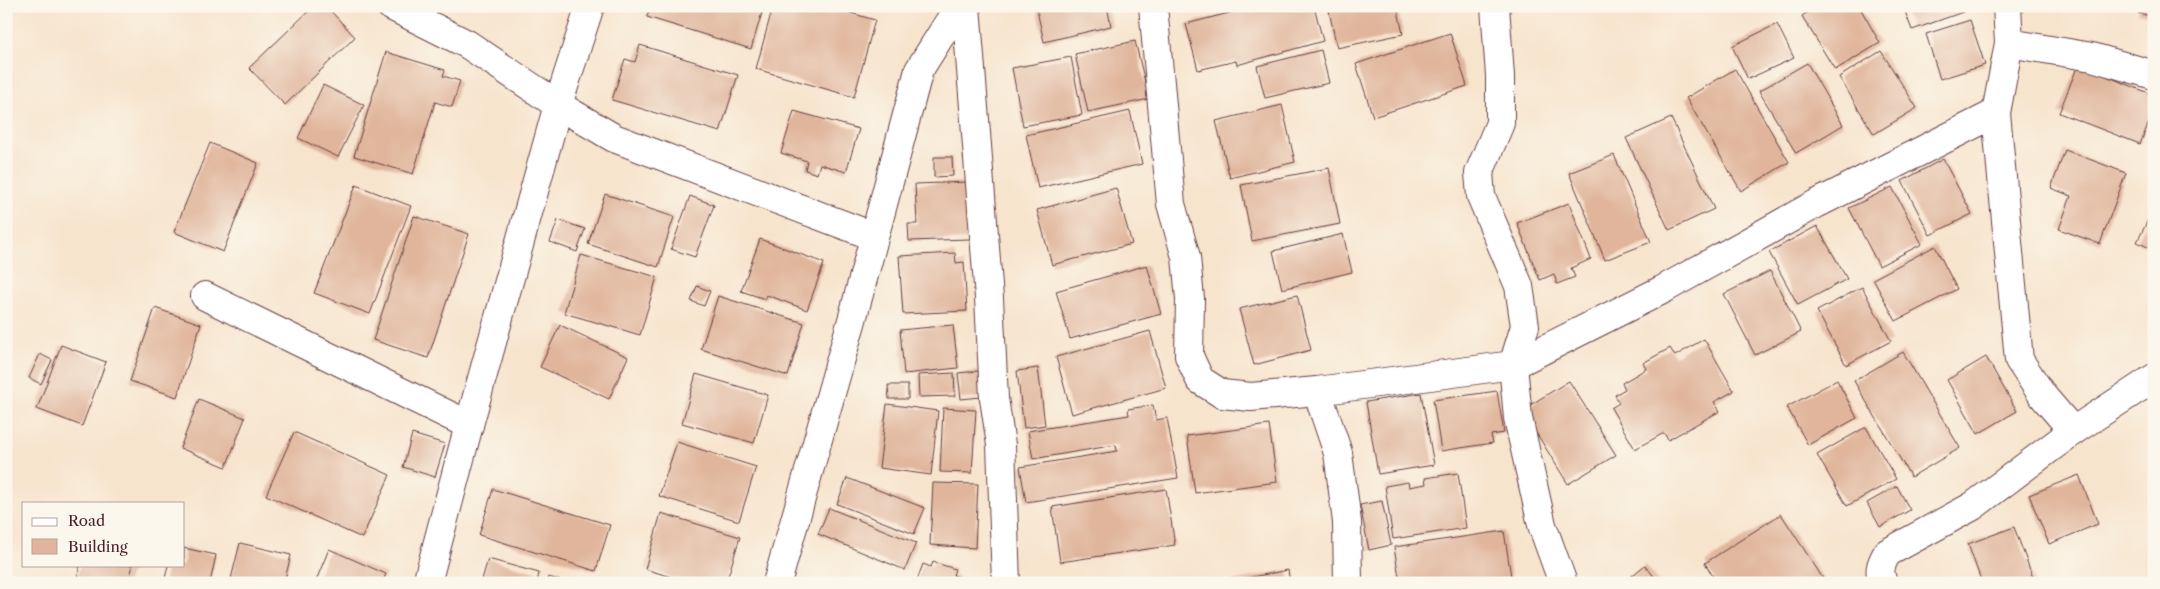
<svg xmlns="http://www.w3.org/2000/svg" width="2160" height="589" font-family="'Libre Caslon Text',serif">
<style>
.building{fill:#e0b59b}
.lines{fill:none;stroke-linecap:round;stroke-linejoin:round}
.minor-casing{stroke:#643d43;stroke-width:30}
.minor{stroke:#fff;stroke-width:28}
</style>
<rect width="100%" height="100%" fill="#fbf7ec"/>
<filter id="ink" filterUnits="userSpaceOnUse"><feTurbulence type="fractalNoise" baseFrequency=".02" numOctaves="2"/><feDisplacementMap in="SourceGraphic" scale="10" xChannelSelector="R" yChannelSelector="G"/><feConvolveMatrix kernelMatrix="1 2 1 2 8 2 1 2 1" color-interpolation-filters="sRGB"/></filter>
<filter id="wash" filterUnits="userSpaceOnUse"><feTurbulence type="fractalNoise" baseFrequency=".0096" numOctaves="4" result="noise"/><feDisplacementMap in="SourceGraphic" scale="20" xChannelSelector="R" yChannelSelector="G"/><feGaussianBlur stdDeviation="1.12" result="paint"/><feColorMatrix in="noise" values="0 0 0 0 0 0 0 0 0 0 0 0 0 0 0 0 0 1.4 0 .05"/><feComposite in="paint" operator="in"/></filter>
<g filter="url(#wash)">
<rect width="100%" height="100%" fill="#f7e4cd"/>
<g id="blocks">
<!-- building -->
<g class="building">
<path d="M 314,6 L 326,6 L 355,37 L 285,105 L 249,68 Z"/>
<path d="M 650,6 L 764,6 L 751,49 L 647,17 Z"/>
<path d="M 773,6 L 826,6 L 875,20 L 854,97 L 756,69 Z"/>
<path d="M 1036,6 L 1107,6 L 1111,26 L 1044,42 Z"/>
<path d="M 1256,6 L 1314,6 L 1323,41 L 1237,65 L 1236,61 L 1198,70 L 1186,24 Z"/>
<path d="M 1328,6 L 1397,6 L 1403,34 L 1337,48 Z"/>
<path d="M 1818,6 L 1859,6 L 1880,43 L 1835,70 L 1802,16 Z"/>
<path d="M 1903,6 L 1961,6 L 1963,12 L 1912,30 Z"/>
<path d="M 2140,6 L 2154,6 L 2154,17 L 2138,13 Z"/>
<path d="M 1970,20 L 1985,65 L 1940,79 L 1926,34 Z"/>
<path d="M 1777,24 L 1794,58 L 1748,79 L 1732,46 Z"/>
<path d="M 1450,33 L 1467,86 L 1373,117 L 1356,64 Z"/>
<path d="M 1135,41 L 1149,99 L 1088,112 L 1075,54 Z"/>
<path d="M 640,45 L 738,75 L 720,132 L 612,100 L 625,59 L 635,62 Z"/>
<path d="M 1321,50 L 1329,83 L 1265,98 L 1257,66 Z"/>
<path d="M 1881,51 L 1917,108 L 1874,134 L 1839,77 Z"/>
<path d="M 386,52 L 445,70 L 443,76 L 460,81 L 452,107 L 435,102 L 413,174 L 354,156 Z"/>
<path d="M 1071,57 L 1082,115 L 1023,126 L 1012,68 Z"/>
<path d="M 1807,63 L 1843,125 L 1796,153 L 1759,91 Z"/>
<path d="M 2078,65 L 2154,95 L 2154,110 L 2140,144 L 2059,113 Z"/>
<path d="M 1735,69 L 1789,162 L 1741,191 L 1686,98 Z"/>
<path d="M 323,85 L 364,105 L 338,157 L 298,138 Z"/>
<path d="M 1282,105 L 1295,162 L 1230,178 L 1216,121 Z"/>
<path d="M 794,111 L 859,129 L 846,172 L 820,164 L 817,174 L 805,170 L 807,161 L 781,153 Z"/>
<path d="M 1130,111 L 1142,164 L 1038,188 L 1026,135 Z"/>
<path d="M 1671,118 L 1714,209 L 1669,230 L 1626,138 Z"/>
<path d="M 210,143 L 258,163 L 223,252 L 174,232 Z"/>
<path d="M 2065,150 L 2126,173 L 2100,244 L 2059,229 L 2071,196 L 2051,188 Z"/>
<path d="M 1614,155 L 1651,242 L 1605,260 L 1569,173 Z"/>
<path d="M 934,157 L 952,157 L 953,176 L 934,177 Z"/>
<path d="M 1943,159 L 1972,214 L 1930,235 L 1902,181 Z"/>
<path d="M 1329,168 L 1340,224 L 1252,241 L 1241,185 Z"/>
<path d="M 968,182 L 970,239 L 909,241 L 908,224 L 917,224 L 915,184 Z"/>
<path d="M 356,185 L 411,206 L 370,314 L 314,293 Z"/>
<path d="M 1892,187 L 1922,244 L 1879,266 L 1849,208 Z"/>
<path d="M 1116,188 L 1132,244 L 1052,265 L 1037,210 Z"/>
<path d="M 605,194 L 674,217 L 658,267 L 588,244 Z"/>
<path d="M 690,196 L 714,205 L 695,257 L 671,249 Z"/>
<path d="M 1569,203 L 1591,259 L 1571,268 L 1575,277 L 1557,284 L 1554,274 L 1540,280 L 1517,223 Z"/>
<path d="M 2154,208 L 2154,250 L 2137,242 Z"/>
<path d="M 414,216 L 469,234 L 428,358 L 373,340 Z"/>
<path d="M 558,220 L 585,229 L 577,252 L 550,242 Z"/>
<path d="M 1817,226 L 1847,279 L 1798,305 L 1769,252 Z"/>
<path d="M 1343,234 L 1352,272 L 1282,289 L 1273,251 Z"/>
<path d="M 760,239 L 824,263 L 807,310 L 767,295 L 765,299 L 741,291 Z"/>
<path d="M 1935,246 L 1957,289 L 1896,321 L 1873,279 Z"/>
<path d="M 955,253 L 956,263 L 964,262 L 967,311 L 903,314 L 899,256 Z"/>
<path d="M 581,255 L 657,277 L 640,335 L 564,313 Z"/>
<path d="M 1147,265 L 1161,314 L 1070,339 L 1056,291 Z"/>
<path d="M 1770,271 L 1801,332 L 1755,355 L 1724,294 Z"/>
<path d="M 697,286 L 710,291 L 704,306 L 691,301 Z"/>
<path d="M 1862,287 L 1891,341 L 1846,365 L 1817,311 Z"/>
<path d="M 1297,295 L 1311,350 L 1254,365 L 1239,309 Z"/>
<path d="M 718,296 L 804,323 L 788,376 L 701,349 Z"/>
<path d="M 155,308 L 201,324 L 177,397 L 130,381 Z"/>
<path d="M 560,325 L 628,357 L 609,399 L 540,367 Z"/>
<path d="M 953,325 L 958,368 L 904,374 L 900,330 Z"/>
<path d="M 1150,331 L 1166,388 L 1072,414 L 1056,357 Z"/>
<path d="M 1704,339 L 1734,391 L 1714,402 L 1720,411 L 1668,440 L 1664,433 L 1635,449 L 1611,408 L 1619,403 L 1615,395 L 1625,389 L 1622,383 L 1646,369 L 1643,363 L 1670,348 L 1675,356 Z"/>
<path d="M 61,345 L 106,362 L 82,426 L 37,409 Z"/>
<path d="M 1903,352 L 1960,448 L 1911,477 L 1854,381 Z"/>
<path d="M 40,354 L 52,360 L 41,384 L 29,378 Z"/>
<path d="M 1986,357 L 2017,411 L 1978,434 L 1947,380 Z"/>
<path d="M 1038,368 L 1045,425 L 1024,428 L 1017,371 Z"/>
<path d="M 978,371 L 981,397 L 961,399 L 958,373 Z"/>
<path d="M 954,373 L 955,396 L 919,397 L 918,375 Z"/>
<path d="M 696,374 L 768,395 L 754,443 L 682,423 Z"/>
<path d="M 1837,380 L 1857,418 L 1808,445 L 1787,407 Z"/>
<path d="M 1569,381 L 1616,455 L 1568,484 L 1522,410 Z"/>
<path d="M 888,385 L 908,385 L 908,399 L 889,399 Z"/>
<path d="M 1497,391 L 1504,433 L 1491,435 L 1493,443 L 1441,451 L 1433,400 Z"/>
<path d="M 1421,393 L 1434,465 L 1378,474 L 1366,402 Z"/>
<path d="M 199,399 L 245,418 L 226,467 L 180,448 Z"/>
<path d="M 887,404 L 938,411 L 931,475 L 879,468 Z"/>
<path d="M 1153,405 L 1156,420 L 1167,418 L 1178,478 L 1026,502 L 1020,467 L 1117,451 L 1116,445 L 1033,459 L 1028,431 L 1129,415 L 1128,409 Z"/>
<path d="M 943,408 L 976,410 L 972,473 L 940,472 Z"/>
<path d="M 1269,425 L 1277,482 L 1195,493 L 1187,436 Z"/>
<path d="M 1866,427 L 1896,479 L 1847,506 L 1817,455 Z"/>
<path d="M 294,432 L 390,475 L 362,538 L 266,495 Z"/>
<path d="M 412,434 L 445,444 L 435,477 L 403,467 Z"/>
<path d="M 677,442 L 756,467 L 739,521 L 659,496 Z"/>
<path d="M 1458,473 L 1466,528 L 1393,539 L 1385,486 L 1408,482 L 1409,487 L 1426,484 L 1425,478 Z"/>
<path d="M 2079,475 L 2098,524 L 2049,544 L 2029,495 Z"/>
<path d="M 847,478 L 925,508 L 914,534 L 837,504 Z"/>
<path d="M 933,483 L 978,484 L 975,548 L 930,545 Z"/>
<path d="M 1897,486 L 1910,510 L 1880,527 L 1867,503 Z"/>
<path d="M 493,489 L 610,525 L 596,571 L 479,535 Z"/>
<path d="M 1166,489 L 1175,545 L 1060,562 L 1052,507 Z"/>
<path d="M 1382,501 L 1391,545 L 1369,550 L 1360,505 Z"/>
<path d="M 829,508 L 916,543 L 905,570 L 818,534 Z"/>
<path d="M 661,513 L 740,537 L 726,583 L 691,583 L 645,569 Z"/>
<path d="M 1781,514 L 1826,583 L 1717,583 L 1705,563 Z"/>
<path d="M 2014,527 L 2035,583 L 1982,583 L 1968,544 Z"/>
<path d="M 1504,531 L 1512,583 L 1400,583 L 1394,547 Z"/>
<path d="M 240,543 L 291,555 L 284,583 L 230,583 Z"/>
<path d="M 184,548 L 216,555 L 210,583 L 164,583 L 168,565 L 184,565 Z"/>
<path d="M 329,549 L 386,574 L 382,583 L 315,583 Z"/>
<path d="M 488,559 L 539,573 L 537,583 L 481,583 Z"/>
<path d="M 933,562 L 955,569 L 953,575 L 975,583 L 916,583 L 923,564 L 931,567 Z"/>
<path d="M 80,565 L 133,565 L 128,583 L 76,583 Z"/>
<path d="M 1645,565 L 1659,583 L 1623,583 Z"/>
<path d="M 1288,570 L 1290,583 L 1226,583 L 1226,582 Z"/>
<path d="M 548,577 L 567,582 L 566,583 L 546,583 Z"/>
</g>
</g>
</g>
<g filter="url(#ink)">
<use href="#blocks" fill-opacity="0" stroke="#643d43" stroke-width="1"/>
<g class="lines">
<!-- minor casing -->
<g class="minor-casing">
<g id="minor">
<path d="M 391,6 L 467,44 L 558,105 L 614,138 L 873,236"/>
<path d="M 966,6 L 989,298 L 994,398 L 1001,445 L 1006,583"/>
<path d="M 1153,6 L 1171,204 L 1186,257 L 1190,299 L 1189,356 L 1200,380 L 1222,394 L 1251,397 L 1317,391 L 1513,365 L 1662,290 L 1816,204 L 1996,113"/>
<path d="M 1495,6 L 1500,76 L 1500,123 L 1479,173 L 1481,196 L 1519,286 L 1525,326 L 1513,365 L 1518,418 L 1542,525 L 1563,583"/>
<path d="M 2007,6 L 2009,43 L 1996,113 L 2019,360 L 2043,396 L 2073,431"/>
<path d="M 2009,43 L 2092,57 L 2154,75"/>
<path d="M 205,296 L 469,425"/>
<path d="M 1317,391 L 1338,453 L 1347,522 L 1348,583"/>
<path d="M 427,583 L 469,425 L 558,105 L 590,6"/>
<path d="M 777,583 L 852,320 L 919,70 L 959,6"/>
<path d="M 1883,583 C 1878,570 1881,564 1887,553 L 1973,506 L 2073,431 L 2154,378"/>
</g>
</g>
<!-- minor -->
<use href="#minor" class="minor"/>
</g>
</g>
<!-- margin -->
<rect width="2160" height="589" fill="none" stroke="#fbf7ec" stroke-width="25"/>
<!-- legend -->
<rect x="22" y="502" width="162" height="65" fill="#fbf7ec" stroke="#b4a19f"/>
<rect x="32" y="518" width="25" height="8" fill="#ffffff" stroke="#b4a19f"/>
<text x="68" y="526" font-size="15" fill="#4a1f2b">Road</text>
<rect x="32" y="539" width="25" height="15" fill="#e0b59b" stroke="#b4a19f"/>
<text x="68" y="552" font-size="15" fill="#4a1f2b">Building</text>
</svg>
